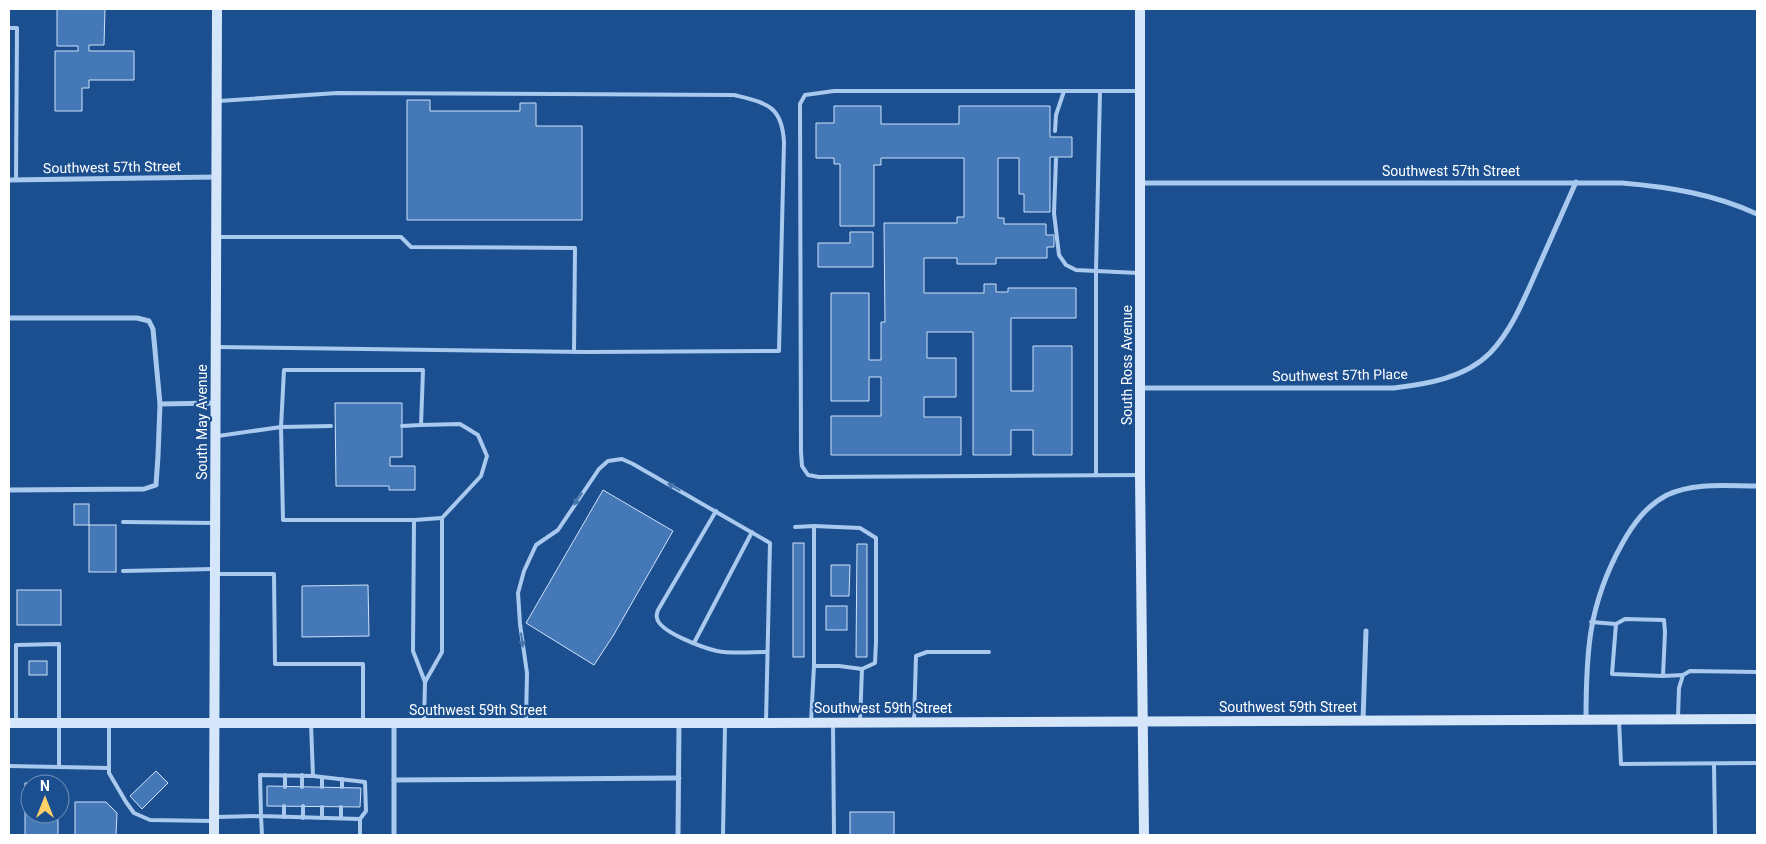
<svg xmlns="http://www.w3.org/2000/svg" width="1766" height="844" font-family="Roboto,sans-serif">
<style>
.building{fill:#4478b7;stroke:#cfe3fa}
.lines{fill:none;stroke-linecap:round;stroke-linejoin:round}
.lane{stroke:#a9c9ee;stroke-width:4}
.street{stroke:#a9c9ee;stroke-width:5}
.secondary{stroke:#d6e6fa;stroke-width:10}
.oneway{fill:#4674ac}
.labels{text-anchor:middle;dominant-baseline:central;stroke-width:4.5;stroke-linejoin:round;paint-order:stroke}
.street-label{font-size:14px;fill:#fff;stroke:#1b4f8f}
</style>
<rect width="100%" height="100%" fill="#1b4f8f"/>
<!-- building -->
<g class="building">
<path d="M 57,9 L 105,9 L 104,45 L 89,45 L 89,51 L 134,51 L 134,80 L 89,80 L 89,88 L 82,88 L 82,111 L 55,111 L 55,51 L 78,51 L 78,46 L 57,46 Z"/>
<path d="M 407,100 L 430,100 L 430,111 L 520,111 L 520,103 L 536,103 L 536,126 L 582,126 L 582,220 L 407,220 Z"/>
<path d="M 834,106 L 881,106 L 881,124 L 959,124 L 959,106 L 1050,106 L 1050,137 L 1072,137 L 1072,157 L 1050,157 L 1050,212 L 1024,212 L 1024,194 L 1019,194 L 1019,158 L 998,158 L 998,218 L 1004,218 L 1004,224 L 1046,224 L 1046,235 L 1054,235 L 1054,247 L 1047,247 L 1047,258 L 996,258 L 996,264 L 957,264 L 957,258 L 924,258 L 924,293 L 984,293 L 984,284 L 996,284 L 996,292 L 1008,292 L 1008,288 L 1076,288 L 1076,318 L 1011,318 L 1011,391 L 1033,391 L 1033,346 L 1072,346 L 1072,455 L 1033,455 L 1033,430 L 1011,430 L 1011,455 L 973,455 L 973,332 L 927,332 L 927,358 L 956,358 L 956,397 L 924,397 L 924,417 L 961,417 L 961,455 L 831,455 L 831,416 L 881,416 L 881,377 L 869,377 L 869,401 L 831,401 L 831,293 L 869,293 L 869,360 L 881,360 L 881,322 L 885,322 L 884,223 L 957,223 L 957,217 L 964,217 L 964,158 L 881,158 L 881,165 L 874,165 L 874,226 L 840,226 L 840,164 L 834,164 L 834,158 L 816,158 L 816,123 L 834,123 Z"/>
<path d="M 850,232 L 873,232 L 873,267 L 818,267 L 818,243 L 850,243 Z"/>
<path d="M 335,403 L 402,403 L 402,457 L 390,457 L 390,466 L 415,466 L 415,490 L 389,490 L 389,486 L 336,486 Z"/>
<path d="M 603,490 L 673,531 L 613,636 L 594,665 L 526,623 Z"/>
<rect x="74" y="504" width="15" height="21"/>
<rect x="89" y="525" width="27" height="47"/>
<rect x="793" y="543" width="11" height="114"/>
<path d="M 857,544 L 867,544 L 867,657 L 856,657 Z"/>
<path d="M 831,565 L 850,565 L 849,596 L 831,596 Z"/>
<path d="M 368,585 L 369,636 L 302,637 L 302,586 Z"/>
<rect x="17" y="590" width="44" height="35"/>
<rect x="826" y="606" width="21" height="24"/>
<rect x="29" y="661" width="18" height="14"/>
<path d="M 156,771 L 168,783 L 142,809 L 130,796 Z"/>
<path d="M 25,783 L 58,783 L 30,784 L 30,814 L 58,814 L 58,835 L 25,835 Z"/>
<path d="M 267,786 L 361,788 L 360,807 L 267,806 Z"/>
<path d="M 75,802 L 106,802 L 117,813 L 116,835 L 75,835 Z"/>
<rect x="850" y="812" width="44" height="23"/>
</g>
<g class="lines">
<!-- lane -->
<g class="lane">
<path d="M 9,28 L 17,28 L 16,180"/>
<path d="M 1140,91 L 834,91 L 805,95 L 800,104 L 801,452 L 802,466 L 808,475 L 819,477 L 1140,475"/>
<path d="M 1055,131 L 1056,115 L 1064,91"/>
<path d="M 1056,159 L 1054,213 L 1059,255 L 1066,265 L 1076,270 L 1138,273"/>
<path d="M 218,237 L 401,237 L 411,247 L 575,248 L 574,352"/>
<path d="M 216,347 L 586,352 L 779,351 L 784,142 C 782,105 766,103 734,95 L 337,93 L 219,101"/>
<path d="M 402,426 L 421,425"/>
<path d="M 218,436 L 281,427 L 284,370 L 423,370 L 421,425 L 460,424 L 478,435 L 487,456 L 481,476 L 442,518 L 442,652 L 425,682 L 413,651 L 414,520 L 283,520 L 281,427 L 331,426"/>
<path d="M 1096,475 L 1096,272 L 1100,91"/>
<path d="M 716,511 L 658,610 C 657,613 656,615 657,618 C 659,632 704,648 717,651 C 732,654 752,652 767,652"/>
<path d="M 414,520 L 442,518"/>
<path d="M 123,522 L 215,523"/>
<path d="M 814,526 L 860,528 L 876,538 L 876,642 L 875,663 L 862,669 L 860,722"/>
<path d="M 795,527 L 814,526 L 814,666 L 811,722"/>
<path d="M 123,571 L 214,569"/>
<path d="M 215,574 L 274,574 L 275,664 L 363,664 L 363,722"/>
<path d="M 1591,622 L 1616,624 L 1612,674 L 1663,676 L 1683,675"/>
<path d="M 1616,624 L 1625,619 L 1664,620 L 1665,632 L 1663,676"/>
<path d="M 694,643 L 752,532"/>
<path d="M 814,666 L 839,666 L 862,669"/>
<path d="M 1678,717 L 1679,688 L 1683,675 L 1690,671 L 1757,672"/>
<path d="M 1619,720 L 1621,764 L 1757,763"/>
<path d="M 526,722 L 527,673 L 520,624 L 518,593 L 524,571 L 536,545 L 558,530 L 599,469 L 608,461 L 622,459 L 633,464 L 770,543 L 766,721"/>
<path d="M 914,722 L 916,656 L 927,652 L 989,652"/>
<path d="M 16,723 L 16,645 L 59,644 L 59,767"/>
<path d="M 424,723 L 425,682"/>
<path d="M 311,724 L 313,776 L 260,775 L 261,816 L 360,819 L 366,811 L 365,782 L 313,776"/>
<path d="M 833,724 L 834,835"/>
<path d="M 109,725 L 109,773 L 126,802 L 134,813 L 150,820 L 213,821"/>
<path d="M 1714,764 L 1715,835"/>
<path d="M 9,766 L 109,768"/>
<path d="M 302,775 L 302,787"/>
<path d="M 322,777 L 322,787"/>
<path d="M 342,779 L 342,787"/>
<path d="M 285,787 L 285,775"/>
<path d="M 303,806 L 303,818"/>
<path d="M 341,807 L 341,818"/>
<path d="M 216,817 L 261,816 L 262,835"/>
<path d="M 284,817 L 284,806"/>
<path d="M 322,818 L 322,807"/>
<path d="M 360,835 L 360,819"/>
<path d="M 723,835 L 725,725"/>
</g>
<!-- street -->
<g class="street">
<path d="M 9,180 L 216,177"/>
<path d="M 1141,183 L 1622,183 C 1669,187 1714,194 1757,214"/>
<path d="M 9,318 L 137,318 L 149,321 L 153,329 L 160,404 L 215,403"/>
<path d="M 1141,388 L 1394,388 C 1427,384 1465,378 1490,353 C 1512,330 1524,299 1537,270 C 1550,241 1563,212 1576,182"/>
<path d="M 9,490 L 144,489 L 156,485 L 158,456 L 160,404"/>
<path d="M 1586,720 C 1586,653 1588,605 1622,544 C 1633,524 1646,506 1667,495 C 1694,482 1728,486 1757,486"/>
<path d="M 1363,721 L 1366,631"/>
<path d="M 394,724 L 394,835"/>
<path d="M 394,780 L 679,778"/>
<path d="M 678,835 L 679,723"/>
</g>
<!-- secondary -->
<g class="secondary">
<path d="M 1140,9 L 1140,475 L 1144,835"/>
<path d="M 9,723 L 766,723 L 1757,719"/>
<path d="M 214,835 L 217,9"/>
</g>
</g>
<!-- one-way arrows -->
<defs><path id="oneway-solid" d="M-6-.8H1V-3.2L6.5 0L1 3.2V.8H-6Z" transform="scale(1.25)"/></defs>
<g class="oneway">
<use href="#oneway-solid" transform="translate(674 487) rotate(-150)"/>
<use href="#oneway-solid" transform="translate(578 499) rotate(124)"/>
<use href="#oneway-solid" transform="translate(522 640) rotate(82)"/>
</g>
<g class="labels">
<!-- street labels -->
<g class="street-label">
<text transform="translate(112 167) rotate(-1)">Southwest 57th Street</text>
<text x="1451" y="171">Southwest 57th Street</text>
<text transform="translate(1127 365) rotate(-90)">South Ross Avenue</text>
<text transform="translate(1340 375) rotate(-1)">Southwest 57th Place</text>
<text transform="translate(202 422) rotate(-90)">South May Avenue</text>
<text x="1288" y="707">Southwest 59th Street</text>
<text x="883" y="708">Southwest 59th Street</text>
<text x="478" y="710">Southwest 59th Street</text>
</g>
</g>
<!-- border -->
<rect width="1766" height="844" fill="none" stroke="#ffffff" stroke-width="20"/>
<!-- north arrow -->
<g transform="translate(45 799)"><circle r="24" fill="#1b4f8f" stroke="#7695bc"/>
<path d="M0-4L9 19L0 12L-9 19Z" fill="#ffd166"/>
<text y="-8" font-size="14" font-weight="bold" text-anchor="middle" fill="#ffffff">N</text>
</g>
</svg>
